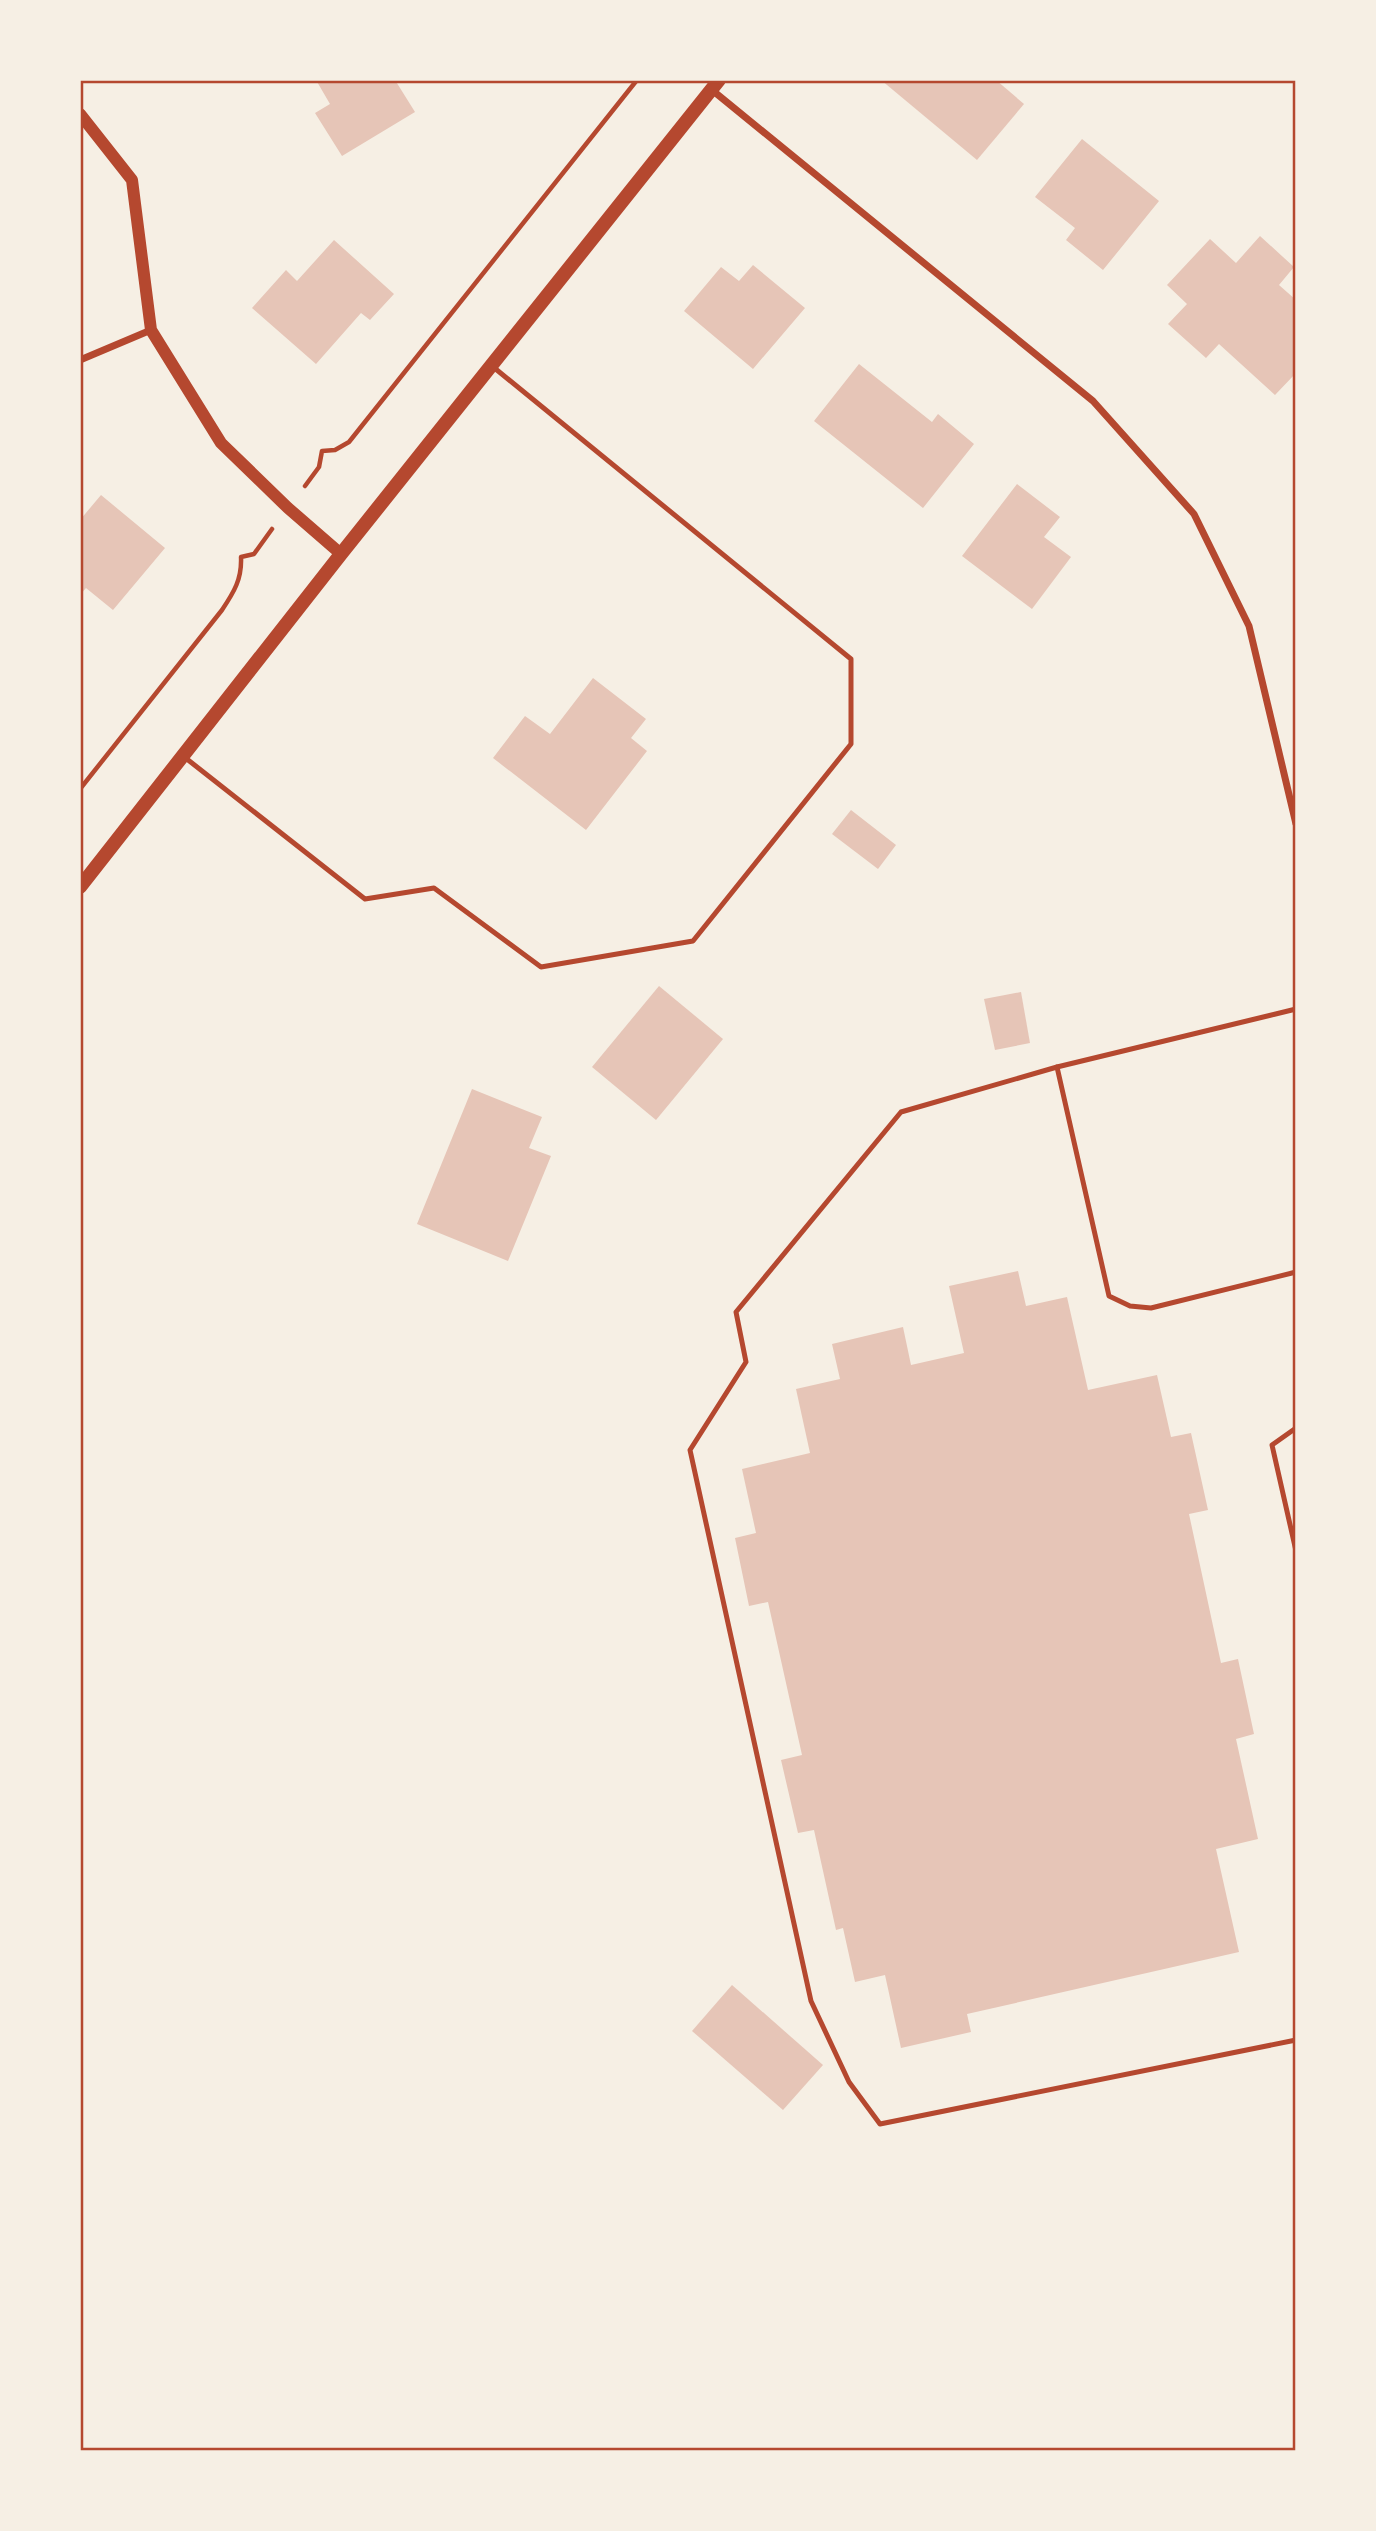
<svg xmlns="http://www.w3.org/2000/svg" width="1376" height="2531" font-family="'Times New Roman',serif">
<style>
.building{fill:#e6c5b7}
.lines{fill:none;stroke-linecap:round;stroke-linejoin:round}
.path{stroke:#b5482f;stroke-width:4.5}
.service{stroke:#b5482f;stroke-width:5}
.minor{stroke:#b5482f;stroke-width:7}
.tertiary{stroke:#b5482f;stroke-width:12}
.secondary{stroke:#b5482f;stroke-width:14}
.neatline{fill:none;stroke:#b5482f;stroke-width:2.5}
</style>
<rect width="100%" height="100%" fill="#f6efe4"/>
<!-- building -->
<g class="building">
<path d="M 316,80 L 395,80 L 415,112 L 342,156 L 315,113 L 330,104 Z"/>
<path d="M 881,80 L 996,80 L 1024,104 L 977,160 Z"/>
<path d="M 1082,139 L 1159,201 L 1103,270 L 1066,240 L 1075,228 L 1035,197 Z"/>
<path d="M 1260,236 L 1294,267 L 1279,285 L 1296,300 L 1296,373 L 1275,395 L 1219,344 L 1206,358 L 1168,324 L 1187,304 L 1167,285 L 1210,239 L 1236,263 Z"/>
<path d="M 334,240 L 394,294 L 370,320 L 361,313 L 316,364 L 252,308 L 286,270 L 297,281 Z"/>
<path d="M 753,265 L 805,308 L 753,369 L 684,311 L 721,267 L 739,281 Z"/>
<path d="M 859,364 L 932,422 L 938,414 L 974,444 L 923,508 L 814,421 Z"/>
<path d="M 1017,484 L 1060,517 L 1044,537 L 1071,557 L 1032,609 L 962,556 Z"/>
<path d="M 101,495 L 165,548 L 113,610 L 86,588 L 80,595 L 80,520 Z"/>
<path d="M 593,678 L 646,719 L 631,738 L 647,751 L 586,830 L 493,758 L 525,716 L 550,734 Z"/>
<path d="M 851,810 L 896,845 L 878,869 L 832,834 Z"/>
<path d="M 659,986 L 723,1039 L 656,1120 L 592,1067 Z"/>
<path d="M 1021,992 L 1030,1043 L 995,1050 L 984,999 Z"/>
<path d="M 472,1089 L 542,1117 L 529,1148 L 551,1156 L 508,1261 L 417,1224 Z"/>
<path d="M 1018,1271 L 1026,1306 L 1067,1297 L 1088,1390 L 1157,1375 L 1171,1437 L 1191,1433 L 1208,1510 L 1189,1514 L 1221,1663 L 1238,1659 L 1254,1734 L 1236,1739 L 1258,1839 L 1216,1849 L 1239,1952 L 967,2014 L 971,2032 L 901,2048 L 885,1975 L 855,1982 L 843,1928 L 836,1930 L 814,1830 L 798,1833 L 781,1760 L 802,1755 L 768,1602 L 749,1606 L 735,1538 L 756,1533 L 742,1469 L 810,1453 L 796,1389 L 840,1379 L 832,1344 L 903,1327 L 911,1365 L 964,1353 L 949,1286 Z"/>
<path d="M 732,1985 L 823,2065 L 783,2110 L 692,2031 Z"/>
</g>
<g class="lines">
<!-- path -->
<g class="path">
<path d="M 305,486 L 319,467 L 322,451 L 335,450 L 349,442 L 637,80"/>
<path d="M 80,789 L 222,610 C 234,592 242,579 241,557 L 254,554 L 272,529"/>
</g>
<!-- service -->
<g class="service">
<path d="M 183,756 L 365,899 L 434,888 L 541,967 L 693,941 L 851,744 L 851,659 L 492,366"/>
<path d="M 1296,1009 L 1057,1067 L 1109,1296 L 1130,1306 L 1151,1308 L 1296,1272"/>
<path d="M 1057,1067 L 901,1112 L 736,1312 L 746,1362 L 690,1450 L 811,2001 L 849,2082 L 880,2124 L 1296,2040"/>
<path d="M 1296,1428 L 1272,1445 L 1296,1551"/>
</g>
<!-- minor -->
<g class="minor">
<path d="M 712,90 L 1093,401 L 1194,514 L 1249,626 L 1296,824"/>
<path d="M 80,360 L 151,330"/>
</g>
<!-- tertiary -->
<path class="tertiary" d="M 80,114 L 132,180 L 151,330 L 221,443 L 288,508 L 341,554"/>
<!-- secondary -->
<path class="secondary" d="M 80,887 L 341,554 L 719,80"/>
</g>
<!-- border -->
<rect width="1376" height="2531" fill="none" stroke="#f6efe4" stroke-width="164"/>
<rect x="82" y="82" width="1212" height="2367" class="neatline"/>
</svg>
